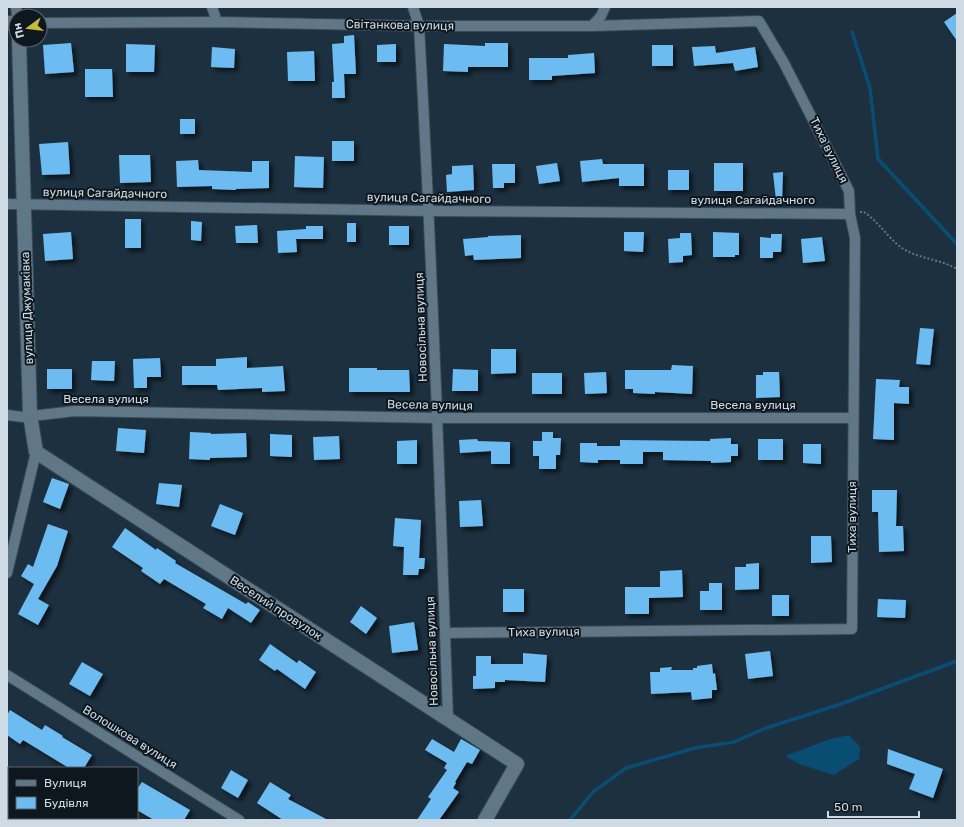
<svg xmlns="http://www.w3.org/2000/svg" width="964" height="827" font-family="Rubik,sans-serif">
<style>
.water{fill:#094d73}
.lines{fill:none;stroke-linecap:round;stroke-linejoin:round}
.stream{stroke:#094d73;stroke-width:3.5}
.building{fill:#6dbcf1;filter:url(#shadow)}
.street-casing{stroke:#3a4b57;stroke-width:12}
.secondary-casing{stroke:#3a4b57;stroke-width:16}
.path{stroke:#657683;stroke-width:2;stroke-dasharray:2 2;stroke-linecap:butt}
.street{stroke:#607787;stroke-width:10}
.secondary{stroke:#607787;stroke-width:14}
.labels{text-anchor:middle;dominant-baseline:central;stroke-width:4;stroke-linejoin:round;paint-order:stroke}
.street-label{font-size:12px;fill:#cfdbe4;stroke:#0e171e}
</style>
<defs>
<filter id="shadow"><feDropShadow dx="3.5" dy="3.5" stdDeviation="2" flood-color="#0009"/></filter>
</defs>
<rect width="100%" height="100%" fill="#1c303f"/>
<!-- water -->
<path class="water" d="M 849,735 L 860,747 L 859,759 L 834,775 L 799,764 L 785,756 L 830,739 Z"/>
<g class="lines">
<!-- stream -->
<g class="stream">
<path d="M 852,32 L 870,88 L 878,159 L 957,244"/>
<path d="M 570,820 L 593,792 L 626,768 L 695,748 L 734,742 L 766,728 L 838,705 L 957,661"/>
</g>
</g>
<!-- building -->
<g class="building">
<path d="M 957,13 L 957,41 L 944,22 Z"/>
<path d="M 354,35 L 356,74 L 344,74 L 345,98 L 332,98 L 332,82 L 334,82 L 332,44 L 344,43 L 344,36 Z"/>
<path d="M 71,43 L 74,72 L 45,74 L 43,45 Z"/>
<path d="M 485,43 L 508,43 L 508,67 L 468,67 L 468,72 L 443,71 L 444,44 L 485,46 Z"/>
<path d="M 126,44 L 155,45 L 154,72 L 126,72 Z"/>
<path d="M 396,44 L 396,62 L 377,62 L 377,45 Z"/>
<rect x="652" y="45" width="21" height="21"/>
<path d="M 715,46 L 716,53 L 755,47 L 758,67 L 735,71 L 733,63 L 694,66 L 692,47 Z"/>
<path d="M 212,47 L 235,49 L 234,68 L 211,67 Z"/>
<path d="M 314,51 L 315,81 L 288,81 L 287,52 Z"/>
<path d="M 594,53 L 595,73 L 552,76 L 552,80 L 529,80 L 529,58 L 568,58 L 568,55 Z"/>
<path d="M 85,69 L 112,69 L 113,97 L 85,97 Z"/>
<rect x="180" y="119" width="15" height="15"/>
<rect x="332" y="141" width="22" height="20"/>
<path d="M 68,142 L 70,174 L 42,175 L 39,144 Z"/>
<path d="M 119,155 L 150,155 L 151,182 L 120,183 Z"/>
<path d="M 295,156 L 324,157 L 323,188 L 294,187 Z"/>
<path d="M 602,159 L 603,164 L 644,164 L 644,186 L 619,186 L 619,178 L 582,182 L 580,161 Z"/>
<path d="M 198,160 L 199,170 L 252,172 L 252,161 L 269,161 L 269,188 L 236,189 L 236,190 L 212,189 L 212,186 L 177,187 L 176,161 Z"/>
<path d="M 557,163 L 560,181 L 539,184 L 536,166 Z"/>
<rect x="714" y="163" width="29" height="28"/>
<path d="M 492,164 L 515,164 L 515,183 L 504,183 L 504,188 L 493,188 Z"/>
<path d="M 473,165 L 474,190 L 447,192 L 446,175 L 452,174 L 452,166 Z"/>
<rect x="668" y="170" width="21" height="20"/>
<path d="M 783,172 L 782,200 L 776,200 L 773,173 Z"/>
<rect x="125" y="219" width="16" height="29"/>
<path d="M 191,221 L 202,222 L 201,241 L 191,240 Z"/>
<rect x="347" y="223" width="9" height="19"/>
<path d="M 257,225 L 258,243 L 236,243 L 235,226 Z"/>
<path d="M 306,226 L 323,226 L 323,239 L 296,239 L 297,252 L 278,253 L 277,231 L 306,229 Z"/>
<rect x="389" y="226" width="20" height="19"/>
<path d="M 71,232 L 73,259 L 45,261 L 43,234 Z"/>
<path d="M 624,232 L 644,232 L 643,252 L 624,251 Z"/>
<path d="M 713,232 L 739,233 L 739,255 L 735,255 L 735,257 L 713,257 Z"/>
<path d="M 680,233 L 691,233 L 692,255 L 683,256 L 683,262 L 669,263 L 668,239 L 680,238 Z"/>
<path d="M 771,234 L 782,234 L 781,252 L 773,252 L 773,258 L 760,258 L 760,237 L 771,238 Z"/>
<path d="M 521,235 L 521,258 L 474,260 L 473,255 L 465,256 L 463,239 L 488,237 L 488,236 Z"/>
<path d="M 822,237 L 825,261 L 803,263 L 801,239 Z"/>
<path d="M 920,328 L 934,329 L 930,365 L 916,364 Z"/>
<path d="M 491,349 L 516,349 L 516,373 L 491,374 Z"/>
<path d="M 247,357 L 247,368 L 283,366 L 285,391 L 262,392 L 262,388 L 218,390 L 217,385 L 182,385 L 182,366 L 216,366 L 216,359 Z"/>
<path d="M 160,358 L 161,377 L 147,377 L 147,388 L 134,388 L 133,359 Z"/>
<path d="M 92,361 L 115,361 L 114,381 L 91,380 Z"/>
<path d="M 672,365 L 693,366 L 692,394 L 655,392 L 655,394 L 633,393 L 633,389 L 625,389 L 625,370 L 671,370 Z"/>
<path d="M 349,368 L 377,368 L 377,370 L 409,370 L 410,392 L 349,392 Z"/>
<rect x="47" y="369" width="25" height="20"/>
<path d="M 453,369 L 478,370 L 478,391 L 452,391 Z"/>
<path d="M 606,372 L 607,393 L 585,394 L 584,373 Z"/>
<path d="M 763,372 L 779,372 L 780,397 L 756,398 L 756,375 L 763,375 Z"/>
<rect x="532" y="373" width="30" height="21"/>
<path d="M 876,379 L 900,380 L 899,387 L 909,387 L 909,404 L 894,403 L 894,440 L 873,439 Z"/>
<path d="M 118,428 L 146,430 L 144,453 L 116,451 Z"/>
<path d="M 190,432 L 211,433 L 211,434 L 246,433 L 247,457 L 210,458 L 210,460 L 189,459 Z"/>
<path d="M 542,432 L 553,432 L 553,438 L 561,438 L 560,455 L 556,455 L 556,469 L 539,469 L 539,456 L 533,456 L 533,441 L 542,441 Z"/>
<path d="M 270,434 L 292,435 L 292,457 L 270,456 Z"/>
<path d="M 339,436 L 340,459 L 314,460 L 313,437 Z"/>
<path d="M 731,438 L 731,444 L 738,444 L 738,456 L 731,456 L 731,462 L 711,463 L 711,461 L 663,460 L 663,452 L 643,452 L 643,464 L 620,464 L 620,460 L 598,460 L 598,463 L 580,462 L 580,443 L 597,443 L 597,446 L 620,446 L 620,440 L 710,441 L 710,439 Z"/>
<path d="M 477,439 L 478,441 L 510,442 L 510,464 L 491,464 L 491,451 L 460,453 L 459,440 Z"/>
<rect x="758" y="439" width="25" height="21"/>
<path d="M 417,440 L 417,464 L 397,464 L 397,441 Z"/>
<path d="M 803,444 L 821,444 L 821,464 L 803,463 Z"/>
<path d="M 52,478 L 69,484 L 60,509 L 43,502 Z"/>
<path d="M 159,483 L 182,485 L 179,507 L 156,504 Z"/>
<path d="M 872,490 L 897,490 L 896,526 L 903,526 L 904,551 L 879,552 L 878,512 L 872,512 Z"/>
<path d="M 481,500 L 483,526 L 460,527 L 459,501 Z"/>
<path d="M 220,504 L 243,513 L 235,535 L 211,526 Z"/>
<path d="M 395,518 L 421,520 L 419,558 L 425,558 L 424,569 L 419,569 L 418,575 L 403,575 L 404,547 L 393,546 Z"/>
<path d="M 48,524 L 68,531 L 57,566 L 38,599 L 49,605 L 38,625 L 18,614 L 34,584 L 21,576 L 28,564 L 33,567 Z"/>
<path d="M 125,528 L 156,550 L 157,548 L 176,561 L 175,563 L 246,604 L 248,602 L 260,610 L 251,623 L 228,608 L 222,619 L 203,608 L 206,604 L 164,579 L 160,584 L 141,571 L 143,568 L 112,547 Z"/>
<path d="M 811,536 L 831,536 L 832,562 L 811,563 Z"/>
<path d="M 759,563 L 759,589 L 735,590 L 735,567 L 746,567 L 746,564 Z"/>
<path d="M 682,570 L 683,597 L 649,598 L 649,614 L 625,614 L 625,587 L 660,587 L 660,571 Z"/>
<path d="M 709,583 L 722,583 L 722,610 L 700,610 L 700,591 L 709,591 Z"/>
<rect x="503" y="589" width="21" height="23"/>
<rect x="772" y="595" width="17" height="21"/>
<path d="M 878,599 L 906,600 L 905,618 L 877,617 Z"/>
<path d="M 361,606 L 377,618 L 366,634 L 350,622 Z"/>
<path d="M 414,622 L 418,650 L 392,653 L 389,626 Z"/>
<path d="M 270,644 L 297,663 L 299,660 L 316,672 L 305,689 L 277,669 L 275,671 L 259,660 Z"/>
<path d="M 770,651 L 773,676 L 748,679 L 745,654 Z"/>
<path d="M 523,653 L 547,655 L 545,682 L 505,680 L 505,682 L 495,682 L 495,688 L 473,689 L 473,676 L 476,676 L 476,656 L 491,656 L 491,664 L 523,664 Z"/>
<path d="M 82,662 L 103,674 L 90,696 L 69,684 Z"/>
<path d="M 712,664 L 713,674 L 715,673 L 717,690 L 712,690 L 712,698 L 692,700 L 691,692 L 651,694 L 650,672 L 660,672 L 660,668 L 672,667 L 671,670 L 693,670 L 693,668 L 697,668 L 697,666 Z"/>
<path d="M 10,710 L 42,730 L 45,725 L 63,736 L 62,737 L 92,755 L 84,768 L 69,768 L 23,740 L 20,744 L 7,735 L 7,715 Z"/>
<path d="M 432,739 L 454,752 L 461,739 L 480,750 L 472,764 L 467,762 L 455,782 L 456,783 L 453,788 L 459,792 L 439,820 L 417,820 L 431,799 L 428,797 L 447,770 L 444,768 L 447,763 L 425,750 Z"/>
<path d="M 888,749 L 943,769 L 933,798 L 909,789 L 915,774 L 887,764 Z"/>
<path d="M 231,770 L 248,780 L 238,798 L 221,788 Z"/>
<path d="M 142,782 L 190,810 L 184,820 L 154,820 L 137,810 L 137,789 Z"/>
<path d="M 270,782 L 291,795 L 288,799 L 328,820 L 283,820 L 257,803 Z"/>
</g>
<g class="lines">
<!-- street casing -->
<g class="street-casing">
<g id="street">
<path d="M 16,7 L 17,16"/>
<path d="M 212,7 L 217,22"/>
<path d="M 413,7 L 419,26 C 432,257 440,488 448,719"/>
<path d="M 40,23 L 217,22 L 419,26 L 592,26 L 759,21 L 784,63 L 849,191 L 850,214 L 855,238 L 852,629 L 445,633"/>
<path d="M 592,26 L 601,16 L 605,7"/>
<path d="M 7,204 L 429,211 L 850,214"/>
<path d="M 7,415 L 23,417 L 75,411 L 438,418 L 853,418"/>
<path d="M 7,573 L 36,452"/>
<path d="M 7,675 L 239,820"/>
</g>
</g>
<!-- secondary casing -->
<g class="secondary-casing">
<g id="secondary">
<path d="M 7,23 L 16,23"/>
<path d="M 19,40 L 30,415 L 36,452 L 517,764 L 485,820"/>
</g>
</g>
<!-- path -->
<path class="path" d="M 860,212 L 864,212 C 879,222 888,238 902,248 C 919,259 940,259 957,269"/>
<!-- street -->
<use href="#street" class="street"/>
<!-- secondary -->
<use href="#secondary" class="secondary"/>
</g>
<g class="labels">
<!-- street labels -->
<g class="street-label">
<text transform="translate(400 25) rotate(1)">Світанкова вулиця</text>
<text transform="translate(829 150) rotate(64)">Тиха вулиця</text>
<text transform="translate(105 193) rotate(1)">вулиця Сагайдачного</text>
<text transform="translate(429 198) rotate(1)">вулиця Сагайдачного</text>
<text x="753" y="200">вулиця Сагайдачного</text>
<text transform="translate(27 308) rotate(-92)">вулиця Джумаківка</text>
<text transform="translate(421 327) rotate(-92)">Новосільна вулиця</text>
<text x="106" y="399">Весела вулиця</text>
<text transform="translate(430 405) rotate(1)">Весела вулиця</text>
<text x="753" y="405">Весела вулиця</text>
<text transform="translate(852 517) rotate(-90)">Тиха вулиця</text>
<text transform="translate(276 608) rotate(33)">Веселий провулок</text>
<text transform="translate(544 632) rotate(-1)">Тиха вулиця</text>
<text transform="translate(432 651) rotate(-92)">Новосільна вулиця</text>
<text transform="translate(130 737) rotate(32)">Волошкова вулиця</text>
</g>
</g>
<!-- border -->
<rect width="964" height="827" fill="none" stroke="#cfdbe4" stroke-width="16"/>
<!-- legend -->
<rect x="8" y="767" width="130" height="52" fill="#0e171e" stroke="#5b656d"/>
<rect x="16" y="780" width="20" height="6" fill="#607787" stroke="#5b656d"/>
<text x="44" y="787" font-size="12" fill="#cfdbe4">Вулиця</text>
<rect x="16" y="797" width="20" height="12" fill="#6dbcf1" stroke="#5b656d"/>
<text x="44" y="807" font-size="12" fill="#cfdbe4">Будівля</text>
<!-- north arrow -->
<g transform="translate(28 28) rotate(255)"><circle r="19" fill="#0e171e" stroke="#5b656d"/>
<path d="M0-3L7 15L0 10L-7 15Z" fill="#c6bb3c"/>
<text y="-6" font-size="11" font-weight="bold" text-anchor="middle" fill="#cfdbe4">Пн</text>
</g>
<!-- scale -->
<path d="M828 811v6h91v-6" fill="none" stroke="#cfdbe4" stroke-width="2"/>
<text x="834" y="811" font-size="12" fill="#cfdbe4" stroke="#0e171e" stroke-width="3" paint-order="stroke">50 m</text>
</svg>
